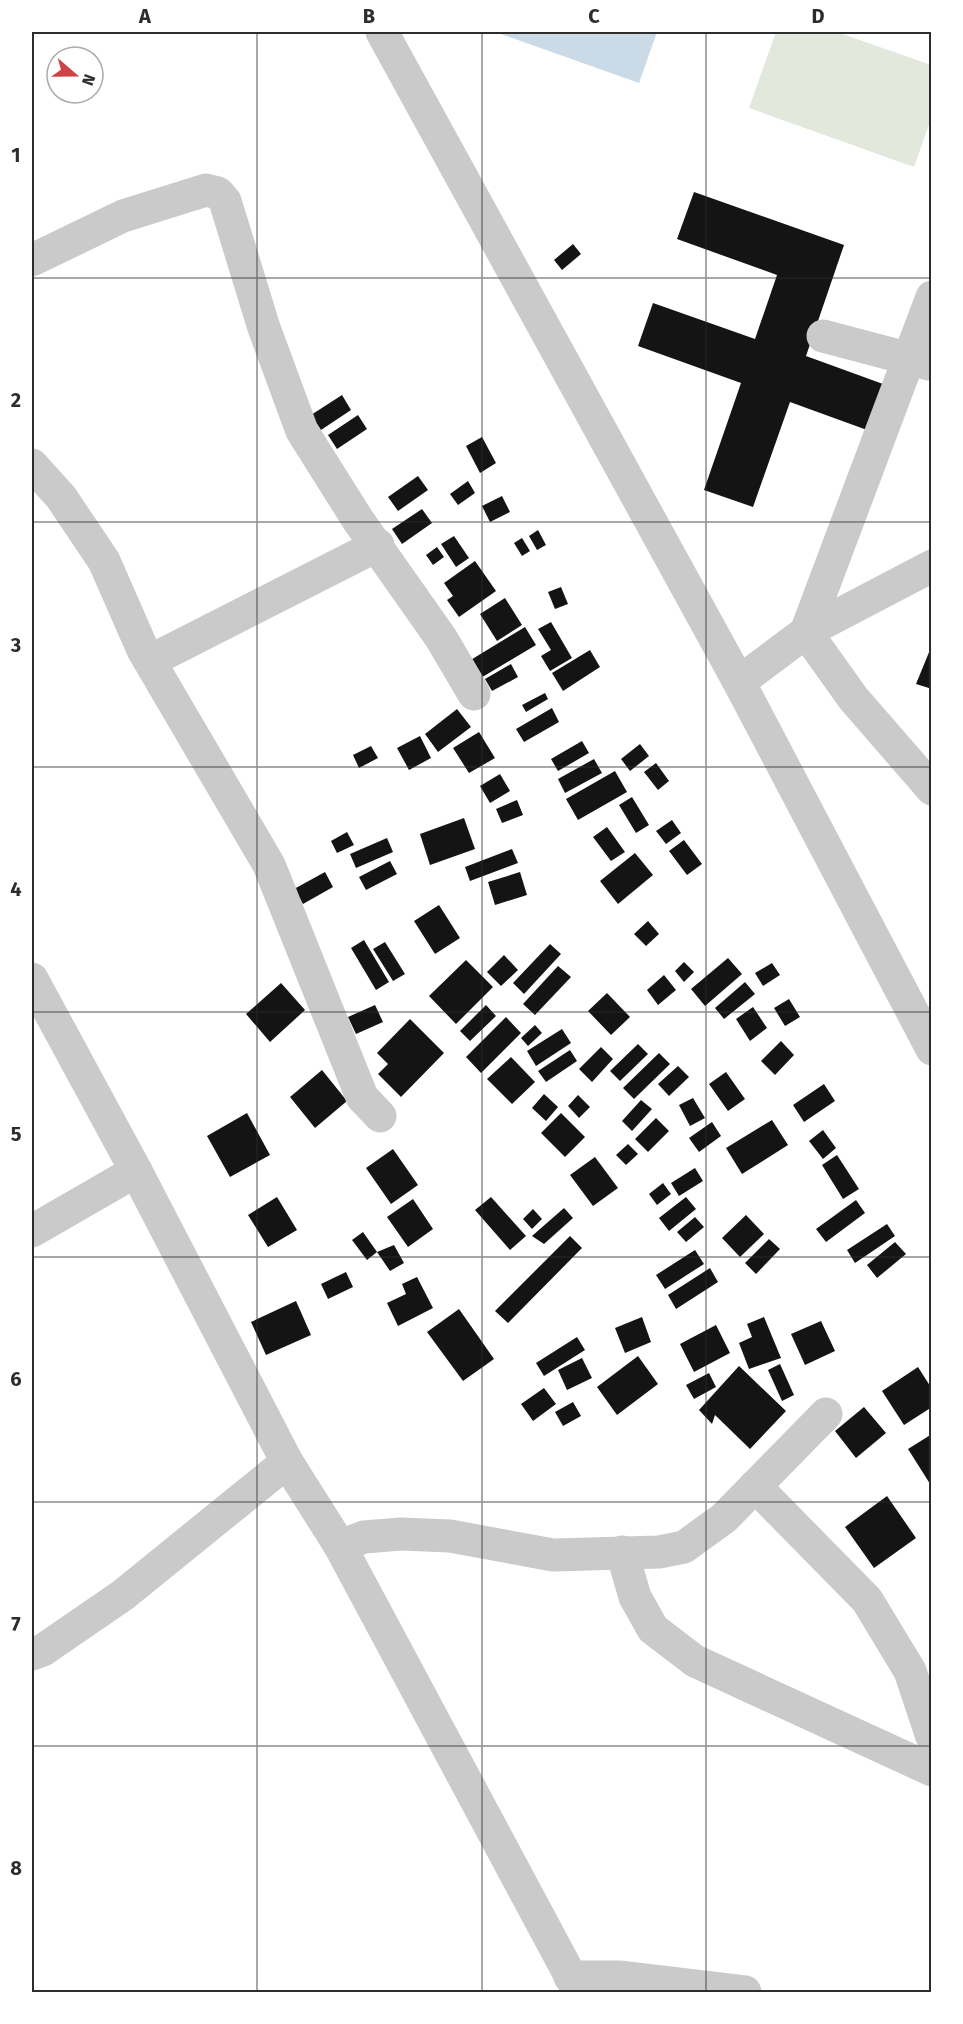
<svg xmlns="http://www.w3.org/2000/svg" width="963" height="2024" font-family="'Fira Sans',sans-serif">
<style>
.green{fill:#e2e9dc}
.water{fill:#cadae6}
.building{fill:#141414}
.lines{fill:none;stroke-linecap:round;stroke-linejoin:round}
.minor{stroke:#cacaca;stroke-width:33}
.grid{fill:none;stroke:#2d2d2d;stroke-width:1.5;stroke-opacity:0.55}
.neatline{fill:none;stroke:#2d2d2d;stroke-width:2}
.grid-label{font-size:20px;text-anchor:middle;font-weight:bold;fill:#2d2d2d}
</style>
<rect width="100%" height="100%" fill="#fff"/>
<!-- green -->
<path class="green" d="M 776,32 L 837,32 L 931,65 L 931,119 L 914,167 L 749,108 Z"/>
<!-- water -->
<path class="water" d="M 495,32 L 657,32 L 639,83 Z"/>
<!-- building -->
<g class="building">
<path d="M 694,192 L 844,245 L 806,356 L 883,384 L 867,430 L 790,402 L 753,507 L 704,490 L 741,383 L 638,346 L 653,303 L 755,339 L 777,275 L 677,239 Z"/>
<path d="M 573,244 L 581,254 L 562,270 L 554,260 Z"/>
<path d="M 342,395 L 351,410 L 321,430 L 311,415 Z"/>
<path d="M 358,415 L 367,429 L 337,449 L 328,435 Z"/>
<path d="M 482,437 L 496,463 L 480,473 L 466,446 Z"/>
<path d="M 418,476 L 428,490 L 398,511 L 388,497 Z"/>
<path d="M 468,481 L 475,493 L 458,505 L 450,494 Z"/>
<path d="M 502,496 L 510,512 L 490,522 L 482,506 Z"/>
<path d="M 422,509 L 432,523 L 402,544 L 392,529 Z"/>
<path d="M 538,530 L 546,545 L 537,550 L 529,536 Z"/>
<path d="M 454,536 L 469,558 L 456,567 L 441,544 Z"/>
<path d="M 522,538 L 530,551 L 522,556 L 514,543 Z"/>
<path d="M 437,547 L 444,557 L 433,565 L 426,555 Z"/>
<path d="M 475,561 L 496,591 L 459,617 L 447,600 L 453,596 L 444,583 Z"/>
<path d="M 561,587 L 568,604 L 555,609 L 548,592 Z"/>
<path d="M 505,598 L 522,625 L 497,641 L 480,614 Z"/>
<path d="M 551,622 L 572,658 L 550,671 L 541,656 L 551,650 L 538,629 Z"/>
<path d="M 525,627 L 536,645 L 479,679 L 469,661 Z"/>
<path d="M 932,645 L 932,689 L 916,684 Z"/>
<path d="M 590,650 L 600,667 L 563,691 L 552,673 Z"/>
<path d="M 511,664 L 518,677 L 492,691 L 485,679 Z"/>
<path d="M 545,693 L 548,699 L 526,712 L 522,705 Z"/>
<path d="M 552,708 L 559,722 L 524,742 L 516,729 Z"/>
<path d="M 457,709 L 471,727 L 438,752 L 425,734 Z"/>
<path d="M 479,732 L 495,758 L 469,773 L 453,748 Z"/>
<path d="M 420,736 L 431,758 L 409,770 L 397,748 Z"/>
<path d="M 582,741 L 589,753 L 558,771 L 551,759 Z"/>
<path d="M 640,744 L 649,756 L 630,771 L 621,759 Z"/>
<path d="M 371,746 L 378,758 L 359,768 L 353,755 Z"/>
<path d="M 594,759 L 602,773 L 565,793 L 558,779 Z"/>
<path d="M 656,763 L 669,781 L 658,790 L 644,772 Z"/>
<path d="M 615,771 L 627,792 L 578,820 L 566,799 Z"/>
<path d="M 500,774 L 510,791 L 490,803 L 480,786 Z"/>
<path d="M 632,797 L 649,825 L 636,833 L 619,805 Z"/>
<path d="M 517,800 L 523,815 L 502,823 L 496,809 Z"/>
<path d="M 464,818 L 475,849 L 430,865 L 420,834 Z"/>
<path d="M 672,820 L 681,833 L 666,844 L 656,831 Z"/>
<path d="M 607,827 L 625,852 L 611,861 L 593,837 Z"/>
<path d="M 347,832 L 354,845 L 337,853 L 331,841 Z"/>
<path d="M 387,838 L 393,852 L 356,868 L 350,854 Z"/>
<path d="M 684,840 L 702,864 L 687,875 L 669,851 Z"/>
<path d="M 512,849 L 518,863 L 470,881 L 465,867 Z"/>
<path d="M 635,853 L 653,875 L 618,904 L 600,881 Z"/>
<path d="M 390,861 L 397,874 L 366,890 L 359,877 Z"/>
<path d="M 325,872 L 333,887 L 303,904 L 294,889 Z"/>
<path d="M 520,872 L 527,895 L 495,905 L 488,882 Z"/>
<path d="M 439,905 L 460,938 L 435,954 L 414,921 Z"/>
<path d="M 648,921 L 659,934 L 646,946 L 634,934 Z"/>
<path d="M 364,940 L 389,982 L 376,990 L 351,948 Z"/>
<path d="M 385,942 L 405,974 L 393,981 L 373,949 Z"/>
<path d="M 550,944 L 561,954 L 524,994 L 513,983 Z"/>
<path d="M 504,955 L 518,970 L 501,986 L 487,972 Z"/>
<path d="M 728,958 L 742,974 L 705,1006 L 691,989 Z"/>
<path d="M 466,960 L 493,987 L 456,1024 L 429,996 Z"/>
<path d="M 684,962 L 694,972 L 684,982 L 675,971 Z"/>
<path d="M 772,963 L 780,975 L 763,986 L 755,973 Z"/>
<path d="M 558,966 L 571,977 L 535,1015 L 523,1004 Z"/>
<path d="M 664,975 L 676,990 L 658,1005 L 647,990 Z"/>
<path d="M 745,982 L 755,994 L 724,1019 L 715,1008 Z"/>
<path d="M 281,983 L 305,1010 L 270,1042 L 246,1014 Z"/>
<path d="M 607,993 L 630,1017 L 611,1035 L 588,1011 Z"/>
<path d="M 789,999 L 800,1017 L 785,1026 L 774,1008 Z"/>
<path d="M 375,1005 L 383,1022 L 356,1034 L 348,1017 Z"/>
<path d="M 486,1005 L 496,1016 L 470,1041 L 460,1031 Z"/>
<path d="M 753,1007 L 767,1028 L 750,1041 L 736,1019 Z"/>
<path d="M 506,1017 L 521,1033 L 481,1073 L 466,1057 Z"/>
<path d="M 410,1019 L 444,1053 L 401,1097 L 378,1074 L 388,1064 L 377,1053 Z"/>
<path d="M 535,1025 L 542,1033 L 528,1046 L 521,1038 Z"/>
<path d="M 562,1029 L 571,1043 L 536,1066 L 527,1051 Z"/>
<path d="M 781,1041 L 794,1055 L 775,1075 L 761,1061 Z"/>
<path d="M 638,1044 L 648,1054 L 620,1081 L 610,1071 Z"/>
<path d="M 601,1047 L 613,1059 L 592,1082 L 579,1069 Z"/>
<path d="M 570,1050 L 577,1061 L 546,1082 L 538,1071 Z"/>
<path d="M 659,1053 L 670,1064 L 634,1099 L 623,1088 Z"/>
<path d="M 511,1057 L 535,1082 L 512,1104 L 487,1079 Z"/>
<path d="M 678,1066 L 689,1077 L 669,1096 L 658,1084 Z"/>
<path d="M 322,1070 L 347,1101 L 315,1128 L 290,1097 Z"/>
<path d="M 726,1072 L 745,1099 L 728,1111 L 709,1084 Z"/>
<path d="M 824,1084 L 835,1101 L 804,1122 L 793,1105 Z"/>
<path d="M 544,1094 L 558,1107 L 546,1121 L 532,1108 Z"/>
<path d="M 578,1095 L 590,1107 L 579,1118 L 568,1106 Z"/>
<path d="M 693,1098 L 705,1118 L 690,1126 L 679,1105 Z"/>
<path d="M 641,1100 L 652,1109 L 632,1131 L 622,1121 Z"/>
<path d="M 247,1113 L 270,1155 L 230,1177 L 207,1136 Z"/>
<path d="M 561,1113 L 585,1137 L 565,1157 L 541,1133 Z"/>
<path d="M 656,1118 L 669,1131 L 648,1152 L 635,1139 Z"/>
<path d="M 772,1120 L 788,1145 L 742,1174 L 726,1148 Z"/>
<path d="M 712,1122 L 721,1136 L 699,1152 L 689,1138 Z"/>
<path d="M 823,1130 L 836,1148 L 823,1159 L 809,1141 Z"/>
<path d="M 628,1144 L 638,1154 L 626,1165 L 616,1155 Z"/>
<path d="M 393,1149 L 418,1185 L 391,1204 L 366,1168 Z"/>
<path d="M 837,1155 L 859,1189 L 843,1199 L 822,1165 Z"/>
<path d="M 595,1157 L 618,1188 L 593,1206 L 570,1175 Z"/>
<path d="M 695,1168 L 703,1181 L 679,1196 L 671,1183 Z"/>
<path d="M 663,1183 L 671,1194 L 657,1205 L 649,1194 Z"/>
<path d="M 277,1197 L 297,1230 L 268,1247 L 248,1215 Z"/>
<path d="M 491,1197 L 526,1236 L 510,1250 L 475,1210 Z"/>
<path d="M 686,1197 L 696,1209 L 669,1231 L 659,1218 Z"/>
<path d="M 413,1199 L 433,1229 L 408,1247 L 387,1217 Z"/>
<path d="M 856,1200 L 865,1213 L 826,1242 L 816,1229 Z"/>
<path d="M 564,1208 L 573,1218 L 544,1244 L 532,1236 Z"/>
<path d="M 533,1209 L 542,1219 L 532,1229 L 523,1219 Z"/>
<path d="M 746,1215 L 764,1234 L 740,1257 L 722,1238 Z"/>
<path d="M 695,1217 L 704,1227 L 686,1242 L 677,1232 Z"/>
<path d="M 887,1224 L 895,1236 L 855,1263 L 847,1250 Z"/>
<path d="M 363,1232 L 377,1252 L 367,1260 L 352,1240 Z"/>
<path d="M 570,1236 L 582,1248 L 508,1323 L 495,1311 Z"/>
<path d="M 769,1239 L 780,1249 L 756,1274 L 745,1263 Z"/>
<path d="M 895,1242 L 906,1254 L 877,1278 L 867,1265 Z"/>
<path d="M 394,1245 L 404,1263 L 390,1271 L 377,1252 Z"/>
<path d="M 695,1250 L 704,1264 L 665,1289 L 656,1275 Z"/>
<path d="M 710,1268 L 718,1282 L 676,1309 L 668,1295 Z"/>
<path d="M 346,1272 L 353,1287 L 328,1299 L 321,1284 Z"/>
<path d="M 417,1277 L 433,1308 L 398,1326 L 387,1303 L 406,1294 L 402,1284 Z"/>
<path d="M 296,1301 L 311,1335 L 266,1355 L 251,1322 Z"/>
<path d="M 459,1309 L 494,1359 L 463,1381 L 427,1332 Z"/>
<path d="M 642,1317 L 651,1342 L 625,1353 L 615,1328 Z"/>
<path d="M 764,1317 L 781,1358 L 749,1369 L 739,1343 L 752,1337 L 747,1324 Z"/>
<path d="M 821,1321 L 835,1351 L 805,1365 L 791,1334 Z"/>
<path d="M 716,1325 L 730,1353 L 694,1372 L 680,1344 Z"/>
<path d="M 577,1337 L 585,1350 L 544,1376 L 536,1363 Z"/>
<path d="M 638,1356 L 658,1384 L 617,1415 L 597,1387 Z"/>
<path d="M 582,1358 L 592,1378 L 567,1390 L 558,1370 Z"/>
<path d="M 780,1364 L 794,1395 L 782,1401 L 768,1370 Z"/>
<path d="M 739,1366 L 786,1411 L 750,1449 L 715,1415 L 712,1424 L 699,1410 Z"/>
<path d="M 918,1367 L 932,1389 L 932,1407 L 904,1425 L 882,1391 Z"/>
<path d="M 709,1373 L 716,1387 L 694,1399 L 686,1385 Z"/>
<path d="M 544,1388 L 556,1404 L 533,1421 L 521,1404 Z"/>
<path d="M 573,1402 L 581,1416 L 563,1426 L 555,1412 Z"/>
<path d="M 864,1407 L 886,1433 L 856,1458 L 835,1431 Z"/>
<path d="M 932,1434 L 932,1487 L 908,1449 Z"/>
<path d="M 887,1496 L 916,1538 L 874,1568 L 845,1527 Z"/>
</g>
<g class="lines">
<!-- minor -->
<g class="minor">
<path d="M 382,32 L 739,682 L 932,1049"/>
<path d="M 32,260 L 123,216 L 206,190 L 218,193 L 225,201 L 264,328 L 302,431 L 358,520 L 441,638 L 474,694"/>
<path d="M 932,297 L 806,632 L 853,698 L 932,789"/>
<path d="M 823,336 L 929,364"/>
<path d="M 32,465 L 61,497 L 104,561 L 143,650 L 269,865 L 362,1097 L 380,1116"/>
<path d="M 150,661 L 378,545"/>
<path d="M 739,682 L 806,632 L 932,566"/>
<path d="M 32,979 L 136,1171 L 287,1462 L 340,1546 L 579,1992"/>
<path d="M 32,1231 L 136,1171"/>
<path d="M 755,1486 L 867,1600 L 910,1671 L 932,1737"/>
<path d="M 340,1546 L 364,1537 L 401,1534 L 450,1536 L 553,1555 L 659,1552 L 684,1547 L 724,1518 L 826,1414"/>
<path d="M 622,1552 L 635,1597 L 653,1629 L 695,1661 L 932,1770"/>
<path d="M 32,1654 L 43,1650 L 123,1595 L 287,1462"/>
<path d="M 570,1977 L 619,1977 L 745,1992"/>
</g>
</g>
<!-- grid -->
<path class="grid" d="M 257,32 L 257,1992M 482,32 L 482,1992M 706,32 L 706,1992M 32,278 L 932,278M 32,522 L 932,522M 32,767 L 932,767M 32,1012 L 932,1012M 32,1257 L 932,1257M 32,1502 L 932,1502M 32,1746 L 932,1746"/>
<!-- border -->
<rect width="963" height="2024" fill="none" stroke="#ffffff" stroke-width="66"/>
<!-- north arrow -->
<g transform="translate(75 75) rotate(110)"><circle r="28" fill="#ffffff" stroke="#ababab" stroke-width="1.5"/>
<path d="M0-4.5L10 22L0 15L-10 22Z" fill="#cf4348"/>
<text y="-9" font-size="16" font-weight="bold" text-anchor="middle" fill="#2d2d2d">N</text>
</g>
<rect x="33" y="33" width="897" height="1958" class="neatline"/>
<g class="grid-label">
<text x="145" y="23">A</text>
<text x="369" y="23">B</text>
<text x="594" y="23">C</text>
<text x="818" y="23">D</text>
<text x="16" y="162">1</text>
<text x="16" y="407">2</text>
<text x="16" y="652">3</text>
<text x="16" y="896">4</text>
<text x="16" y="1141">5</text>
<text x="16" y="1386">6</text>
<text x="16" y="1631">7</text>
<text x="16" y="1875">8</text>
</g>
</svg>
